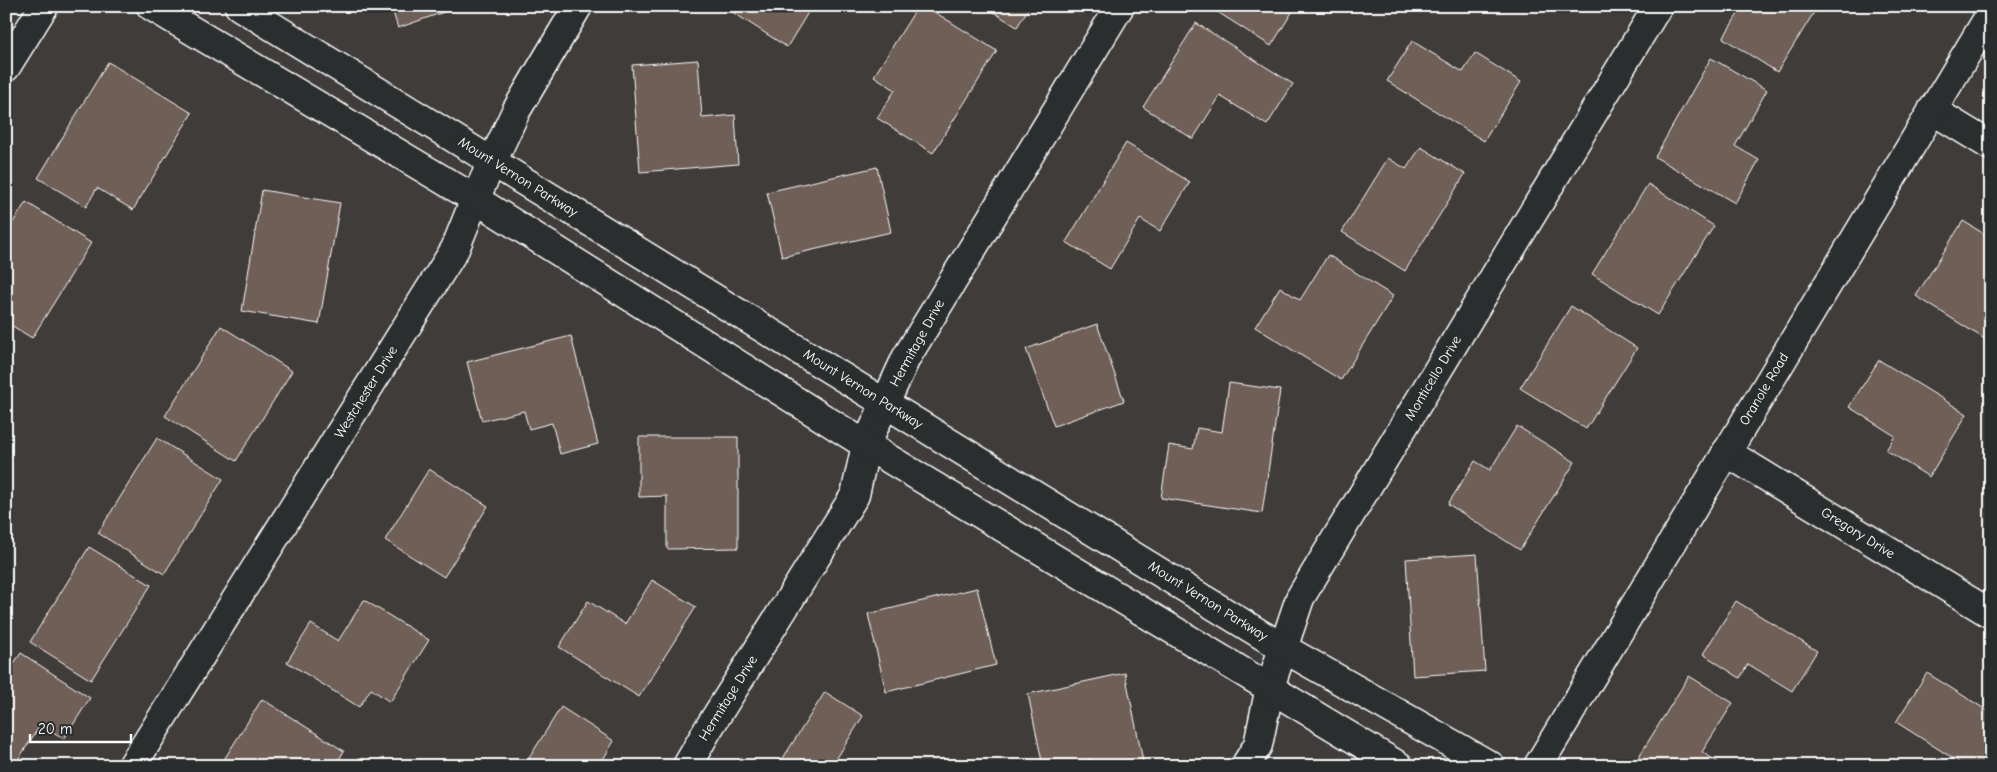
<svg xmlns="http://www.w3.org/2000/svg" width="1997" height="772" font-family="'Comic Neue',sans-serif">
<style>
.building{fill:#6f5e57;stroke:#fff}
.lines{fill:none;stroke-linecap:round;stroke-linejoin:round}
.minor-casing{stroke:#fff;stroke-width:31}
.tertiary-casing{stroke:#fff;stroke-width:31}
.minor{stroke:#2a2d2e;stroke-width:28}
.tertiary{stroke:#2a2d2e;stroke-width:28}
.labels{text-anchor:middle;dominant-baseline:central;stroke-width:4;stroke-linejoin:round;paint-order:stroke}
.street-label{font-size:14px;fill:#fff;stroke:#2a2d2e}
</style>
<rect width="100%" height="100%" fill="#3f3c3a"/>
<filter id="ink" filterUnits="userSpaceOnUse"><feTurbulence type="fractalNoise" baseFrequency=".02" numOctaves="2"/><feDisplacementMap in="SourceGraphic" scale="10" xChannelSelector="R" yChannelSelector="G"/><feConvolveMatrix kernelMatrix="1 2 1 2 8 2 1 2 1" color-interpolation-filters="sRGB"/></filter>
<g filter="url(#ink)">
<!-- building -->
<g class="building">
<path d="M 391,6 L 461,6 L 398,28 Z"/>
<path d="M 723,6 L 812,6 L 787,47 Z"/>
<path d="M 918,6 L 925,6 L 997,51 L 933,153 L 877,118 L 895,90 L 874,76 Z"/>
<path d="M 984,6 L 1030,6 L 1017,27 Z"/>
<path d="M 1208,6 L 1296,6 L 1271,46 Z"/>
<path d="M 1743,6 L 1818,6 L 1777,72 L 1723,38 Z"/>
<path d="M 1196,23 L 1293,84 L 1267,125 L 1220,96 L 1193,139 L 1143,107 Z"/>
<path d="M 1412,41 L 1463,72 L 1475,53 L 1521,82 L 1484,141 L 1387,81 Z"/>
<path d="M 1711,58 L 1767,90 L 1735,146 L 1759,160 L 1735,203 L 1655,157 Z"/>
<path d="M 698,60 L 702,118 L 735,115 L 738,164 L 640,172 L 632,65 Z"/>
<path d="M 108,62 L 192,113 L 133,210 L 97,188 L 86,207 L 38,178 Z"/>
<path d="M 1126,143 L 1190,182 L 1160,231 L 1140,219 L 1110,269 L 1066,242 Z"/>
<path d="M 1421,147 L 1465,174 L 1405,271 L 1342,232 L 1388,158 L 1406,169 Z"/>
<path d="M 877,167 L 891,232 L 782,257 L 767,192 Z"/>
<path d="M 1648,184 L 1714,226 L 1658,315 L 1592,274 Z"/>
<path d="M 262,190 L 340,203 L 319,324 L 242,311 Z"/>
<path d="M 26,202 L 91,243 L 32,338 L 6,322 L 6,233 Z"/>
<path d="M 1963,221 L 1991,238 L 1991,343 L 1916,296 Z"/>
<path d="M 1328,255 L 1393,296 L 1341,380 L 1255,327 L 1280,287 L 1300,300 Z"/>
<path d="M 1571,306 L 1637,348 L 1586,429 L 1520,388 Z"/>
<path d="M 1097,324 L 1124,401 L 1054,426 L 1026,349 Z"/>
<path d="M 221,326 L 292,371 L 236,461 L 165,416 Z"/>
<path d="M 571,336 L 598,444 L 560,454 L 552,423 L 529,429 L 524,411 L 482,421 L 467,362 Z"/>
<path d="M 1879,360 L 1967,414 L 1929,477 L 1886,450 L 1895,436 L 1849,407 Z"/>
<path d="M 1229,383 L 1280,390 L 1262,513 L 1161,498 L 1169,445 L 1193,449 L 1197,428 L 1222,432 Z"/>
<path d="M 1517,426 L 1575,462 L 1520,550 L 1448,504 L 1475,461 L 1490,470 Z"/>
<path d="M 639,437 L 738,437 L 738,548 L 667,549 L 667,496 L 639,497 Z"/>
<path d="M 157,438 L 223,479 L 164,574 L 98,533 Z"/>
<path d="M 429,469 L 488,506 L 444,577 L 385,540 Z"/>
<path d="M 89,547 L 151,585 L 91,680 L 30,642 Z"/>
<path d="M 1477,554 L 1485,671 L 1413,676 L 1406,559 Z"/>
<path d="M 652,580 L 696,607 L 639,697 L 559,647 L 588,601 L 625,624 Z"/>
<path d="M 977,588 L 996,665 L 886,692 L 868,614 Z"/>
<path d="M 364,600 L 429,640 L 390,702 L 371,689 L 359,707 L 287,662 L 311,624 L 338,641 Z"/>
<path d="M 1736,601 L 1817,651 L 1792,691 L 1748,664 L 1740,678 L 1703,654 Z"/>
<path d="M 21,653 L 90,698 L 64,739 L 41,724 L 14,766 L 6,766 L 6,675 Z"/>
<path d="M 1125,673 L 1144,766 L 1092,766 L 1091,759 L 1061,766 L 1043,766 L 1028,694 Z"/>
<path d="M 1927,673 L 1991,713 L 1991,747 L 1979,766 L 1965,766 L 1896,722 Z"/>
<path d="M 1689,676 L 1733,703 L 1702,752 L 1724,766 L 1633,766 Z"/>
<path d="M 825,692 L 863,716 L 832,766 L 778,766 Z"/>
<path d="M 262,699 L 344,751 L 335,766 L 220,766 Z"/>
<path d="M 561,707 L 614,741 L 599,766 L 524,766 Z"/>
</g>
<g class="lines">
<!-- minor casing -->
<g class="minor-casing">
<g id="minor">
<path d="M 6,67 L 44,6"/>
<path d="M 1932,110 L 1991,146"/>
<path d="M 1726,452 L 1991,614"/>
<path d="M 132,766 L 455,249 L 475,199 L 516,111 L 578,6"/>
<path d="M 687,766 L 707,731 L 855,495 L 866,445 L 906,358 L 1120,6"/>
<path d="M 1245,766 L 1258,745 L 1270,687 L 1300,598 L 1658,6"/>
</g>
</g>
<!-- tertiary casing -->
<g class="tertiary-casing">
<g id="tertiary">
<path d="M 151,6 L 475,199 L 866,445 L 1399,766"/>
<path d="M 239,6 L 1283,648 L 1491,766"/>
<path d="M 1538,766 L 1991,13"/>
</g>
</g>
<!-- minor -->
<use href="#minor" class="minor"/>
<!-- tertiary -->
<use href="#tertiary" class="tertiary"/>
</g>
</g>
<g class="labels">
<!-- street labels -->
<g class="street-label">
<text transform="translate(518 177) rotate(32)">Mount Vernon Parkway</text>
<text transform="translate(917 343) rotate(-61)">Hermitage Drive</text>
<text transform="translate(1433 378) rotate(-59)">Monticello Drive</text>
<text transform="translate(863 389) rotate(32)">Mount Vernon Parkway</text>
<text transform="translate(1764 389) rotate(-59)">Oranole Road</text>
<text transform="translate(366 392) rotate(-58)">Westchester Drive</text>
<text transform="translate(1858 533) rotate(32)">Gregory Drive</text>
<text transform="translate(1208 601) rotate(32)">Mount Vernon Parkway</text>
<text transform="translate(728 698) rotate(-58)">Hermitage Drive</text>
</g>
</g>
<!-- margin -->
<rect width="1997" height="772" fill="none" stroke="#2a2d2e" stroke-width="25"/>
<rect x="12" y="12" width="1972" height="747" fill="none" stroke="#fff" stroke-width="2" filter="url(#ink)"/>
<!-- scale -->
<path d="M30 734v8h101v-8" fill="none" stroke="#ffffff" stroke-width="2.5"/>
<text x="38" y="734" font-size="15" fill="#ffffff" stroke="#2a2d2e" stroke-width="4" paint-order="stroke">20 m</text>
</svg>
